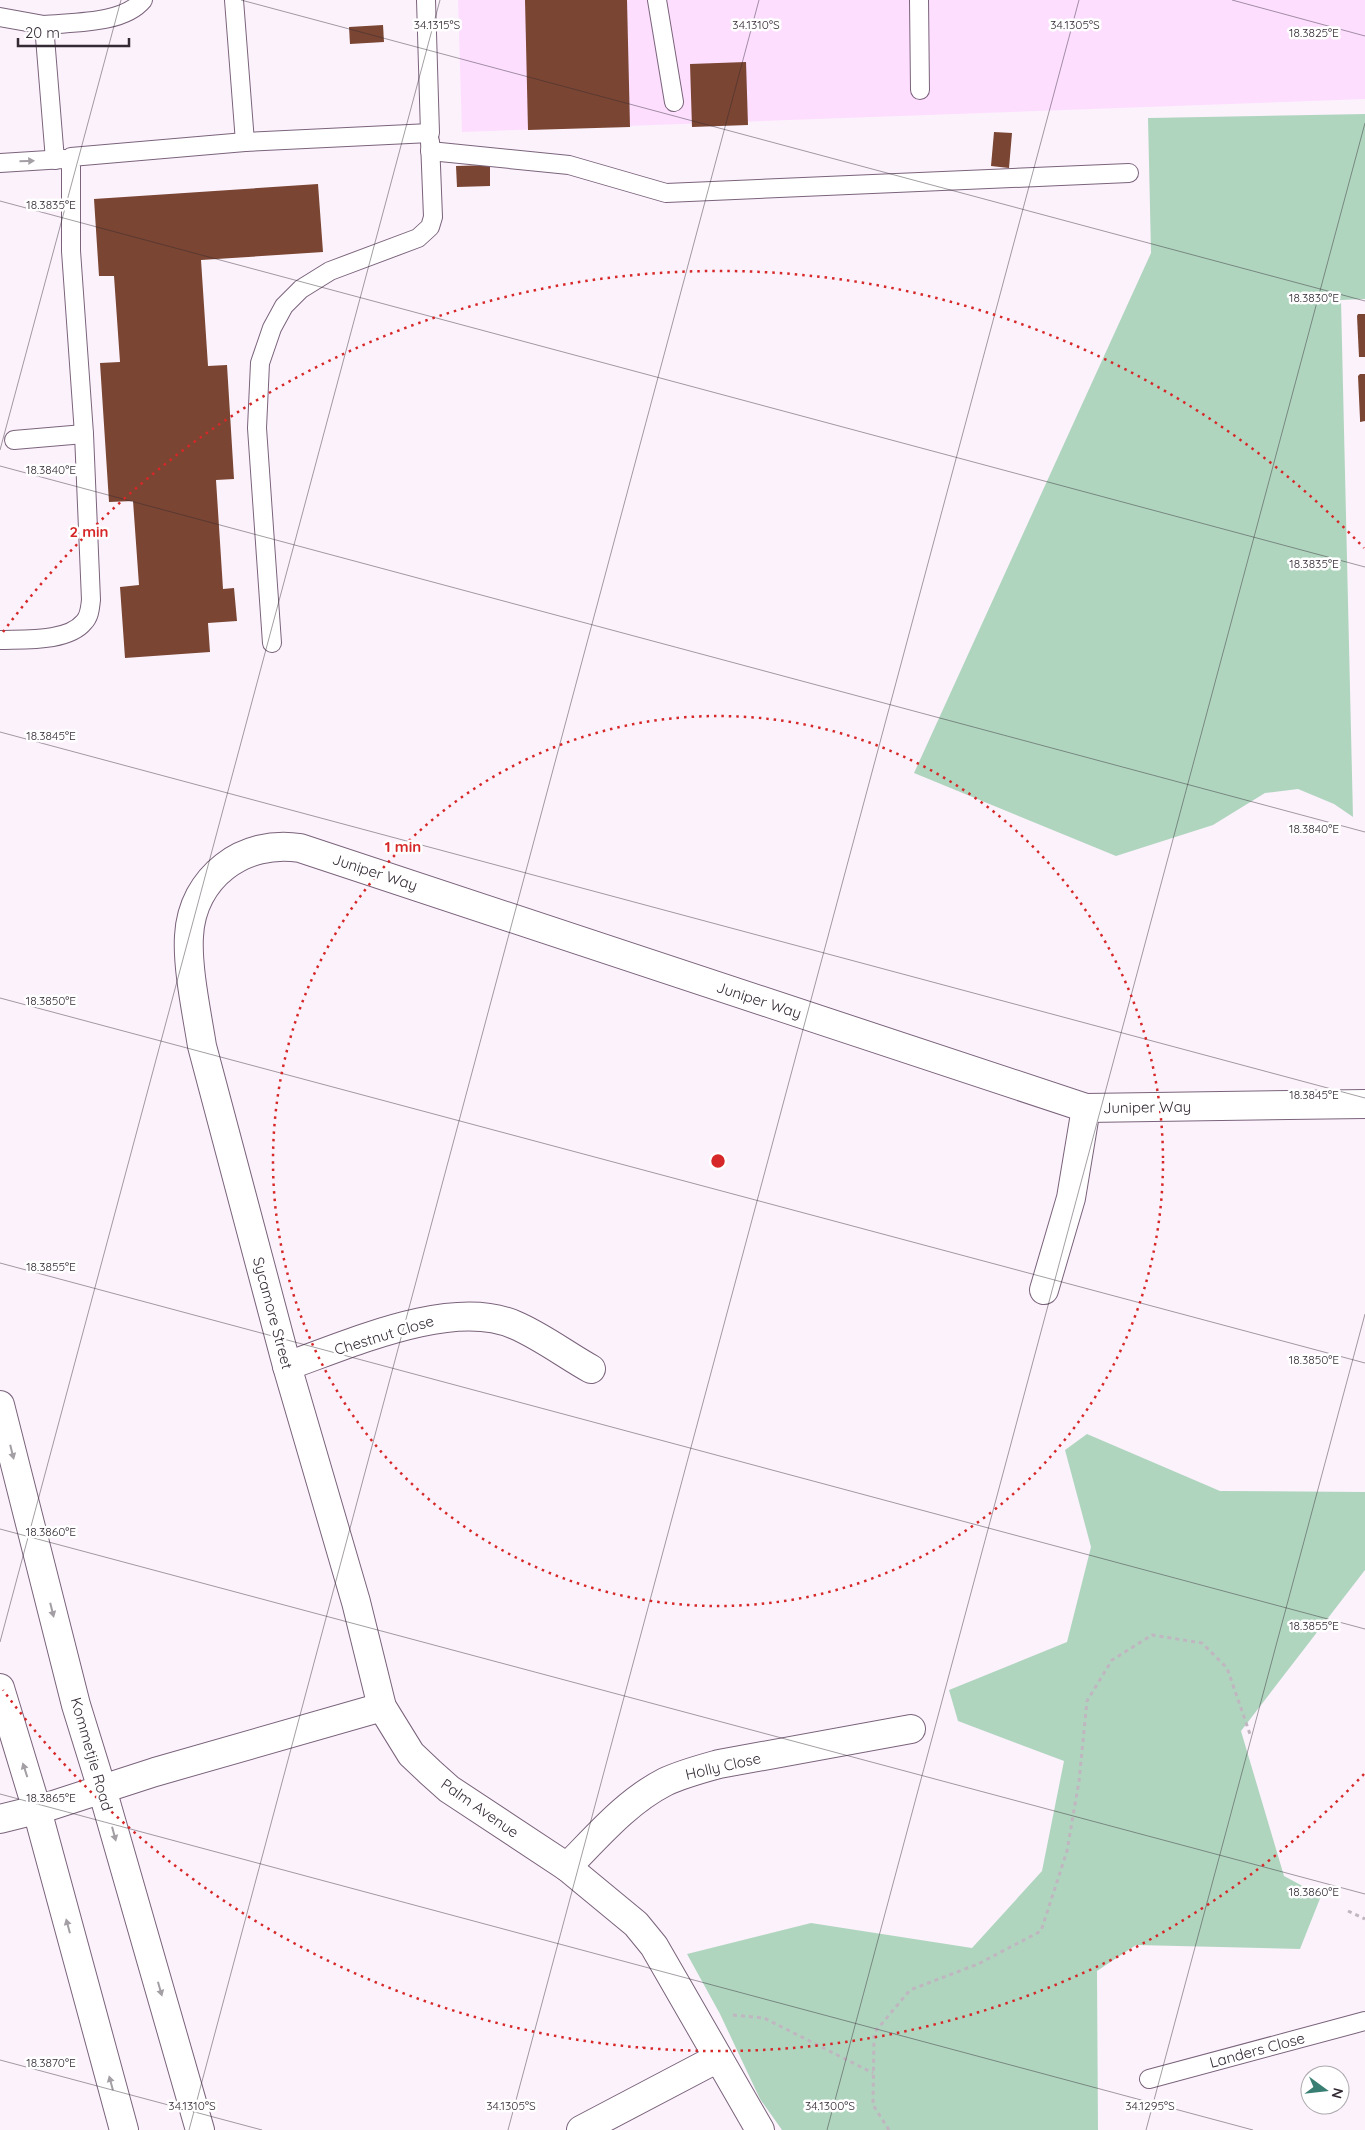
<svg xmlns="http://www.w3.org/2000/svg" width="1365" height="2130" font-family="Quicksand,sans-serif">
<style>
.built{fill:#fddeff}
.green{fill:#b0d5bf}
.building{fill:#7a4532}
.lines{fill:none;stroke-linecap:round;stroke-linejoin:round}
.lane-casing{stroke:#7a637b;stroke-width:20}
.street-casing{stroke:#7a637b;stroke-width:30}
.secondary-casing{stroke:#7a637b;stroke-width:30}
.path{stroke:#bfb6c0;stroke-width:3;stroke-dasharray:4 4;stroke-linecap:butt}
.lane{stroke:#fff;stroke-width:18}
.street{stroke:#fff;stroke-width:28}
.secondary{stroke:#fff;stroke-width:28}
.oneway{fill:#a39fa4}
.ticks{fill:none;stroke:#332a34;stroke-width:1;stroke-opacity:0.45}
.ring{fill:none;stroke:#d62828;stroke-width:2.5;stroke-dasharray:2.5 5}
.labels{text-anchor:middle;dominant-baseline:central;stroke-width:5;stroke-linejoin:round;paint-order:stroke}
.street-label{font-size:15px;fill:#332a34;stroke:#fff}
.ticks-label{font-size:12px;text-anchor:middle;fill:#332a34;stroke:#fff;stroke-width:5;stroke-linejoin:round;paint-order:stroke}
.centre{fill:#d62828;stroke:#fff;stroke-width:2.5}
.ring-label{font-size:15px;text-anchor:middle;font-weight:bold;fill:#d62828;stroke:#fff;stroke-width:5;stroke-linejoin:round;paint-order:stroke}
</style>
<rect width="100%" height="100%" fill="#fcf2fc"/>
<!-- built -->
<path class="built" d="M 458,0 L 1365,0 L 1365,99 L 462,132 Z"/>
<!-- green -->
<g class="green">
<path d="M 1365,114 L 1365,299 L 1341,300 L 1353,817 L 1334,804 L 1298,789 L 1265,793 L 1213,825 L 1116,856 L 914,773 L 1151,253 L 1148,118 Z"/>
<path d="M 1087,1434 L 1220,1491 L 1365,1492 L 1365,1570 L 1241,1731 L 1284,1876 L 1321,1896 L 1300,1949 L 1136,1945 L 1097,1971 L 1098,2130 L 782,2130 L 760,2099 L 720,2014 L 687,1954 L 811,1923 L 972,1948 L 1042,1871 L 1064,1761 L 958,1721 L 949,1690 L 1067,1642 L 1091,1547 L 1065,1450 Z"/>
</g>
<!-- building -->
<g class="building">
<path d="M 525,0 L 627,0 L 630,127 L 528,130 Z"/>
<path d="M 383,25 L 384,42 L 350,44 L 349,27 Z"/>
<path d="M 746,62 L 748,125 L 692,127 L 690,64 Z"/>
<path d="M 994,132 L 1012,133 L 1009,168 L 991,166 Z"/>
<path d="M 490,165 L 490,186 L 457,187 L 456,166 Z"/>
<path d="M 318,184 L 323,252 L 201,260 L 208,366 L 227,365 L 234,479 L 216,480 L 223,589 L 234,588 L 237,621 L 208,623 L 210,652 L 125,658 L 120,587 L 139,585 L 133,501 L 109,502 L 100,363 L 120,362 L 114,276 L 99,276 L 94,199 Z"/>
<path d="M 1358,314 L 1365,314 L 1365,357 L 1359,357 L 1357,316 Z"/>
<path d="M 1360,374 L 1365,374 L 1365,421 L 1360,422 L 1360,419 L 1358,376 Z"/>
</g>
<g class="lines">
<!-- lane casing -->
<g class="lane-casing">
<g id="lane">
<path d="M 234,0 L 245,142"/>
<path d="M 657,0 L 674,102"/>
<path d="M 919,0 L 920,90"/>
<path d="M 0,17 L 44,25"/>
<path d="M 430,151 L 569,165 L 666,193 L 1129,173"/>
<path d="M 55,160 L 44,25 C 74,22 123,24 143,0"/>
<path d="M 0,163 L 64,159"/>
<path d="M 14,440 L 84,434"/>
<path d="M 0,640 C 24,639 68,642 84,622 C 90,616 90,607 91,600 L 84,434 L 71,251 L 71,157 L 245,142 L 430,133 L 426,0"/>
<path d="M 272,643 L 257,428 L 260,363 L 272,328 L 284,306 L 301,289 L 330,271 L 418,238 L 430,227 L 433,217 L 430,141"/>
<path d="M 1149,2079 L 1365,2021"/>
</g>
</g>
<!-- street casing -->
<g class="street-casing">
<g id="street">
<path d="M 1044,1290 L 1071,1198 L 1086,1108"/>
<path d="M 287,1366 C 348,1345 452,1297 515,1325 C 541,1336 566,1355 591,1369"/>
<path d="M 0,1819 L 44,1808 L 155,1772 L 382,1707"/>
<path d="M 567,1867 C 597,1837 626,1802 665,1782 C 682,1774 701,1769 719,1764 L 911,1729"/>
<path d="M 581,2130 L 718,2058"/>
<path d="M 760,2130 L 654,1946 L 636,1924 L 567,1867 L 449,1789 L 430,1772 L 411,1754 L 382,1707 L 356,1602 L 287,1366 L 202,1046 C 197,1014 187,968 189,936 C 192,877 244,839 300,848 L 1086,1108 L 1365,1104"/>
</g>
</g>
<!-- secondary casing -->
<g class="secondary-casing">
<g id="secondary">
<path d="M 0,1405 L 76,1705 L 102,1789 L 200,2130"/>
<path d="M 0,1688 L 37,1810 L 124,2130"/>
</g>
</g>
<!-- path -->
<g class="path">
<path d="M 1348,1911 L 1365,1919"/>
<path d="M 733,2015 L 764,2018 L 873,2073"/>
<path d="M 889,2130 L 873,2105 L 874,2033 L 910,1990 L 978,1964 L 1041,1931 L 1067,1851 L 1079,1781 L 1087,1701 L 1112,1660 L 1152,1635 L 1202,1643 L 1227,1668 L 1251,1737"/>
</g>
<!-- lane -->
<use href="#lane" class="lane"/>
<!-- street -->
<use href="#street" class="street"/>
<!-- secondary -->
<use href="#secondary" class="secondary"/>
</g>
<!-- one-way arrows -->
<defs><path id="oneway-solid" d="M-6-.8H1V-3.2L6.5 0L1 3.2V.8H-6Z" transform="scale(1.25)"/></defs>
<g class="oneway">
<use href="#oneway-solid" transform="translate(27 161) rotate(-2)"/>
<use href="#oneway-solid" transform="translate(12 1452) rotate(76)"/>
<use href="#oneway-solid" transform="translate(52 1610) rotate(76)"/>
<use href="#oneway-solid" transform="translate(25 1770) rotate(-108)"/>
<use href="#oneway-solid" transform="translate(114 1834) rotate(75)"/>
<use href="#oneway-solid" transform="translate(68 1926) rotate(-105)"/>
<use href="#oneway-solid" transform="translate(160 1989) rotate(74)"/>
<use href="#oneway-solid" transform="translate(111 2083) rotate(-105)"/>
</g>
<!-- ticks -->
<path class="ticks" d="M 241,0 L 1365,301M 1232,0 L 1365,36M 0,201 L 1365,567M 0,450 L 121,0M 0,466 L 1365,832M 0,732 L 1365,1098M 0,998 L 1365,1363M 0,1263 L 1365,1629M 0,1529 L 1365,1894M 0,1642 L 440,0M 0,1794 L 1253,2130M 0,2060 L 262,2130M 189,2130 L 759,0M 508,2130 L 1079,0M 827,2130 L 1365,123M 1146,2130 L 1365,1314"/>
<!-- distance rings -->
<g class="ring">
<circle cx="718" cy="1161" r="445"/>
<path d="M1364 1774A890 890 0 0 1 3 1690M3 632A890 890 0 0 1 1364 548"/>
</g>
<g class="labels">
<!-- street labels -->
<g class="street-label">
<text transform="translate(375 872) rotate(18)">Juniper Way</text>
<text transform="translate(759 1000) rotate(18)">Juniper Way</text>
<text transform="translate(1147 1107) rotate(-1)">Juniper Way</text>
<text transform="translate(273 1313) rotate(75)">Sycamore Street</text>
<text transform="translate(384 1335) rotate(-17)">Chestnut Close</text>
<text transform="translate(92 1754) rotate(74)">Kommetjie Road</text>
<text transform="translate(723 1766) rotate(-13)">Holly Close</text>
<text transform="translate(480 1808) rotate(35)">Palm Avenue</text>
<text transform="translate(1257 2050) rotate(-15)">Landers Close</text>
</g>
</g>
<g class="ticks-label">
<text x="437" y="29">34.1315°S</text>
<text x="756" y="29">34.1310°S</text>
<text x="1075" y="29">34.1305°S</text>
<text x="1314" y="37">18.3825°E</text>
<text x="51" y="209">18.3835°E</text>
<text x="1314" y="302">18.3830°E</text>
<text x="51" y="474">18.3840°E</text>
<text x="1314" y="568">18.3835°E</text>
<text x="51" y="740">18.3845°E</text>
<text x="1314" y="833">18.3840°E</text>
<text x="51" y="1005">18.3850°E</text>
<text x="1314" y="1099">18.3845°E</text>
<text x="51" y="1271">18.3855°E</text>
<text x="1314" y="1364">18.3850°E</text>
<text x="51" y="1536">18.3860°E</text>
<text x="1314" y="1630">18.3855°E</text>
<text x="51" y="1802">18.3865°E</text>
<text x="1314" y="1896">18.3860°E</text>
<text x="51" y="2067">18.3870°E</text>
<text x="192" y="2110">34.1310°S</text>
<text x="511" y="2110">34.1305°S</text>
<text x="830" y="2110">34.1300°S</text>
<text x="1150" y="2110">34.1295°S</text>
</g>
<circle cx="718" cy="1161" r="8" class="centre"/>
<g class="ring-label">
<text x="89" y="537">2 min</text>
<text x="403" y="852">1 min</text>
</g>
<!-- north arrow -->
<g transform="translate(1325 2090) rotate(105)"><circle r="24" fill="#ffffff" stroke="#adaaae"/>
<path d="M0-4L9 19L0 12L-9 19Z" fill="#397e72"/>
<text y="-8" font-size="14" font-weight="bold" text-anchor="middle" fill="#332a34">N</text>
</g>
<!-- scale -->
<path d="M18 38v8h111v-8" fill="none" stroke="#332a34" stroke-width="2.5"/>
<text x="25" y="38" font-size="15" fill="#332a34" stroke="#ffffff" stroke-width="4" paint-order="stroke">20 m</text>
</svg>
